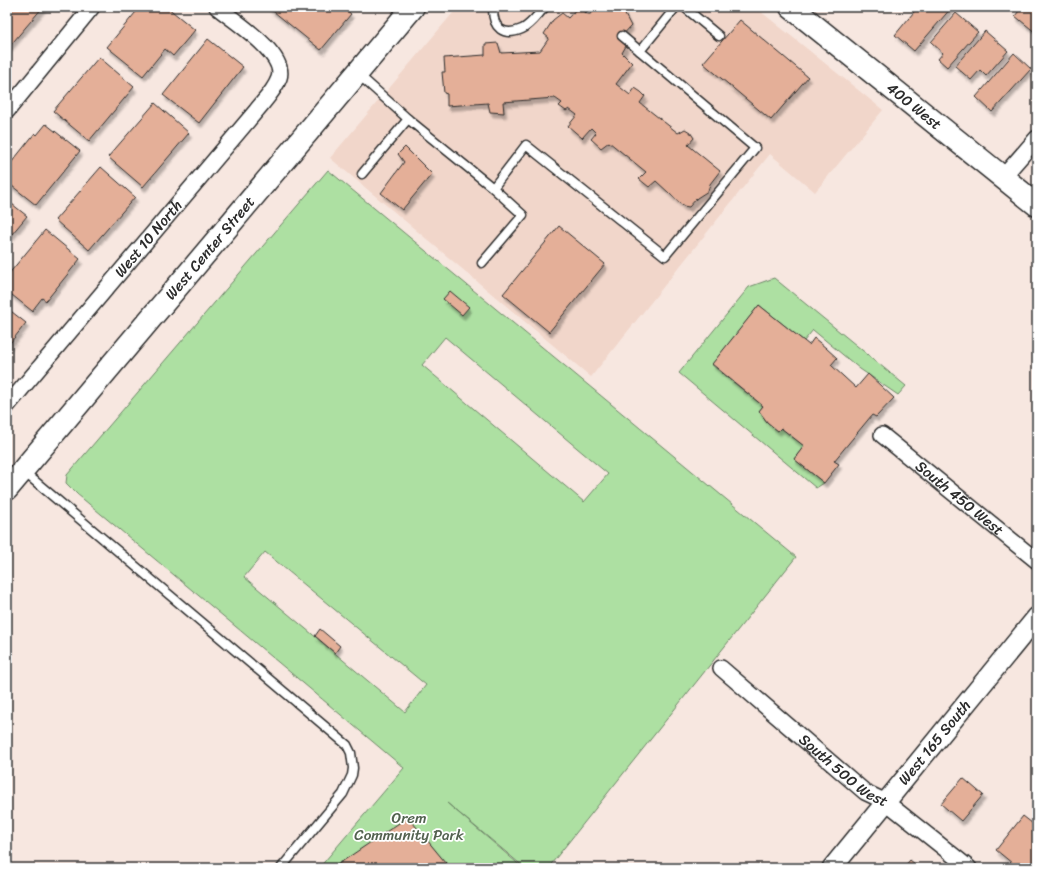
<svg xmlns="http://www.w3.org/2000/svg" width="1044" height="875" font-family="Sriracha,sans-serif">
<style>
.built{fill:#f1d6ca}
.green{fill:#ade0a2;stroke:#6c8666;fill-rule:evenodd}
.building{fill:#e4af98;stroke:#2b2b2b;filter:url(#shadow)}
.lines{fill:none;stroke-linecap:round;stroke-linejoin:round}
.service-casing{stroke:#2b2b2b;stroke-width:11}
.minor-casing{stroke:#2b2b2b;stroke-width:18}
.tertiary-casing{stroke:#2b2b2b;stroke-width:22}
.secondary-casing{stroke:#2b2b2b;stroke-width:25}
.primary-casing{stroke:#2b2b2b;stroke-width:25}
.service{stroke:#fff;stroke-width:8}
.minor{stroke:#fff;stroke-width:15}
.tertiary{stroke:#fff;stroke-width:19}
.secondary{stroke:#fff;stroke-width:22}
.primary{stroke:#fff;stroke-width:22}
.labels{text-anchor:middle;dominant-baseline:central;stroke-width:3.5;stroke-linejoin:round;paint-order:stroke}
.street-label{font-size:15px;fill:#2b2b2b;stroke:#fff}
.park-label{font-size:15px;fill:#52614f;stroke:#fff}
</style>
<defs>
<filter id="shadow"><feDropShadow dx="2.5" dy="4.5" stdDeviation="1" flood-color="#0004"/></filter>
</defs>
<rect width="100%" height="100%" fill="#f7e7e0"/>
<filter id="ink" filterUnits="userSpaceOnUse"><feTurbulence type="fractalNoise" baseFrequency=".025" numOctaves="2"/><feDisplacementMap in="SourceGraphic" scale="8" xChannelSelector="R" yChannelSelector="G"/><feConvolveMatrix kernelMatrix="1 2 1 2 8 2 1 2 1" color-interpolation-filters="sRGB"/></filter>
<g filter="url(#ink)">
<!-- built -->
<path class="built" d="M 458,7 L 755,7 L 883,110 L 815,192 L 770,154 L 591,377 L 330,158 Z"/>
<!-- green -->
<g class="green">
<path d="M 328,170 L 796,557 L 548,868 L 525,868 L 447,803 L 523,868 L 319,868 L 404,768 C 295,676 186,585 77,494 L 66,483 L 67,475 ZM 445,337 L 608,474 L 584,502 L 422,365 ZM 265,552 L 426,685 L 405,712 L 244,577 Z"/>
<path d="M 774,278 L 906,386 L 898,395 L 860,369 L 813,330 L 804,341 L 759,305 L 712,365 L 763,406 L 759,411 L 767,422 L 778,431 L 781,428 L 804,446 L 794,459 L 824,483 L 816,488 L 679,373 L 749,287 Z"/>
</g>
<!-- building -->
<g class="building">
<path d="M 7,7 L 43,7 L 8,48 L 7,48 Z"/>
<path d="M 140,7 L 167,7 L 195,30 L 173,56 L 165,49 L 143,76 L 107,47 Z"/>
<path d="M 268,7 L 343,7 L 351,14 L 321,50 Z"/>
<path d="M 578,7 L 587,12 L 591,7 L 621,7 L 631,26 L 620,38 L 626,46 L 622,53 L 632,63 L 616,84 L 630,95 L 635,88 L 641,92 L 645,96 L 640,103 L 678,133 L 685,129 L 690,132 L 694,138 L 688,145 L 720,171 L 710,184 L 708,191 L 697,198 L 689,207 L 683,206 L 656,181 L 649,187 L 639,179 L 646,172 L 609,142 L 601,148 L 591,139 L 596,133 L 591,128 L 582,138 L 568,126 L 577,115 L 569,109 L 566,111 L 559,106 L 562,103 L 555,98 L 503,102 L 504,113 L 490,112 L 488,103 L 447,106 L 447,94 L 444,93 L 442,72 L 445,72 L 444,58 L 485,55 L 485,44 L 498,43 L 501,53 L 540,51 L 549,38 L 544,34 L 553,20 L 562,13 L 568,18 Z"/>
<path d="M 918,7 L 952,7 L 914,51 L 895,35 Z"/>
<path d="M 1022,7 L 1037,7 L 1036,33 L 1015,16 Z"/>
<path d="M 956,13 L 978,32 L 947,67 L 938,59 L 943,53 L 931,42 Z"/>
<path d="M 740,20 L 808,77 L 771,120 L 703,63 Z"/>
<path d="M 985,31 L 1008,51 L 986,76 L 980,70 L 971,80 L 955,66 Z"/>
<path d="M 208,39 L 243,67 L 199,123 L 163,95 Z"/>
<path d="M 1014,53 L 1031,69 L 992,112 L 976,97 Z"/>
<path d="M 99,57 L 134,87 L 89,141 L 53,111 Z"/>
<path d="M 155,103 L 189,133 L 143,187 L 108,157 Z"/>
<path d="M 46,124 L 80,151 L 36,205 L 7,182 L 7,168 L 35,133 L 37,135 Z"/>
<path d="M 405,147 L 432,174 L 402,210 L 381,193 L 404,162 L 398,154 Z"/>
<path d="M 101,167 L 135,197 L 89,250 L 55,220 Z"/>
<path d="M 7,200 L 27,216 L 7,240 Z"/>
<path d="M 559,226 L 605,264 L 549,332 L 503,294 Z"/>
<path d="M 45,230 L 80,259 L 46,301 L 42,298 L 32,311 L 7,291 L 7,276 Z"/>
<path d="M 450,291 L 469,307 L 462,315 L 443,299 Z"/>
<path d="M 759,305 L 809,345 L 814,338 L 826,348 L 837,358 L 831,365 L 856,388 L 868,374 L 894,398 L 876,417 L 872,415 L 834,461 L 839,464 L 824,483 L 794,459 L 804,446 L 781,428 L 778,431 L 767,422 L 759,411 L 763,406 L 712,364 Z"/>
<path d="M 7,308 L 26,323 L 7,347 Z"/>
<path d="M 320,629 L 340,646 L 335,653 L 315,636 Z"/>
<path d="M 963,778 L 983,795 L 961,821 L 941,804 Z"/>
<path d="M 1023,816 L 1037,827 L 1037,868 L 1018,868 L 996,850 Z"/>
<path d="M 408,817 L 450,868 L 336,868 L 337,865 Z"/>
<path d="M 910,860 L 920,868 L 903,868 Z"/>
</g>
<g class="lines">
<!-- service casing -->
<g class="service-casing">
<g id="service">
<path d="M 494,7 L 493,9 C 493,28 503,37 522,29 C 531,25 538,14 545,7"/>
<path d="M 586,7 L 589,9"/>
<path d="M 684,7 L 719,36"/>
<path d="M 622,36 L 640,51"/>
<path d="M 358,74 L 408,119"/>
<path d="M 362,174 L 408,119 L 493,188"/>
<path d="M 482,263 L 523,215 L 493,188 L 526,145 L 665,256 L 755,148 L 640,51 L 676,7"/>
<path d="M 23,471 L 347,745 L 351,753 L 353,768 L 352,775 L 343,794 L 281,868"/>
</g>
</g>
<!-- minor casing -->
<g class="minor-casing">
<g id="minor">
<path d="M 7,111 L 92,7"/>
<path d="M 1003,177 L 1037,138"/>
<path id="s1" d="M 7,406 L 256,111 C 264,101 275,90 279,78 C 287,54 234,21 217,7"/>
<path id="s2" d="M 882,435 L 1037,561"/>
<path id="s3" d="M 721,668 L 865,792 L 886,802 L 969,868"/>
</g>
</g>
<!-- tertiary casing -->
<g class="tertiary-casing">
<g id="tertiary">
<path id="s4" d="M 832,868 L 1037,617"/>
</g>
</g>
<!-- secondary casing -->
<g class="secondary-casing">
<g id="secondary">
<path id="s5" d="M 791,7 L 1037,205"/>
</g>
</g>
<!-- primary casing -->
<g class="primary-casing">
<g id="primary">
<path id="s6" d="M 7,489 L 413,7"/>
</g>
</g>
<!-- service -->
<use href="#service" class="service"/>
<!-- minor -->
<use href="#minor" class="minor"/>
<!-- tertiary -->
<use href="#tertiary" class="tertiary"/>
<!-- secondary -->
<use href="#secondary" class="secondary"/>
<!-- primary -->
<use href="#primary" class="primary"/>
</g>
</g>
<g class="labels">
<!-- street labels -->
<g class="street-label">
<text stroke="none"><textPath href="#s5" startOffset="158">400 West</textPath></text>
<text stroke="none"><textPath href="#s1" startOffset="219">West 10 North</textPath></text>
<text stroke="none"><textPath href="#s6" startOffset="315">West Center Street</textPath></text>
<text stroke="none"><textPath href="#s2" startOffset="100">South 450 West</textPath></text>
<text stroke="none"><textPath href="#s4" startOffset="162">West 165 South</textPath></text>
<text stroke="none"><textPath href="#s3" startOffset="160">South 500 West</textPath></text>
</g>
<!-- park labels -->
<g class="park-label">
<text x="409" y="818">Orem<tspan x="409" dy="17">Community Park</tspan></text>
</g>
</g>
<!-- margin -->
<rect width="1044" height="875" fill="none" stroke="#fff" stroke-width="24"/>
<rect x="12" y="12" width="1020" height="851" fill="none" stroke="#2b2b2b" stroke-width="1.5" filter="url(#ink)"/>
</svg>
